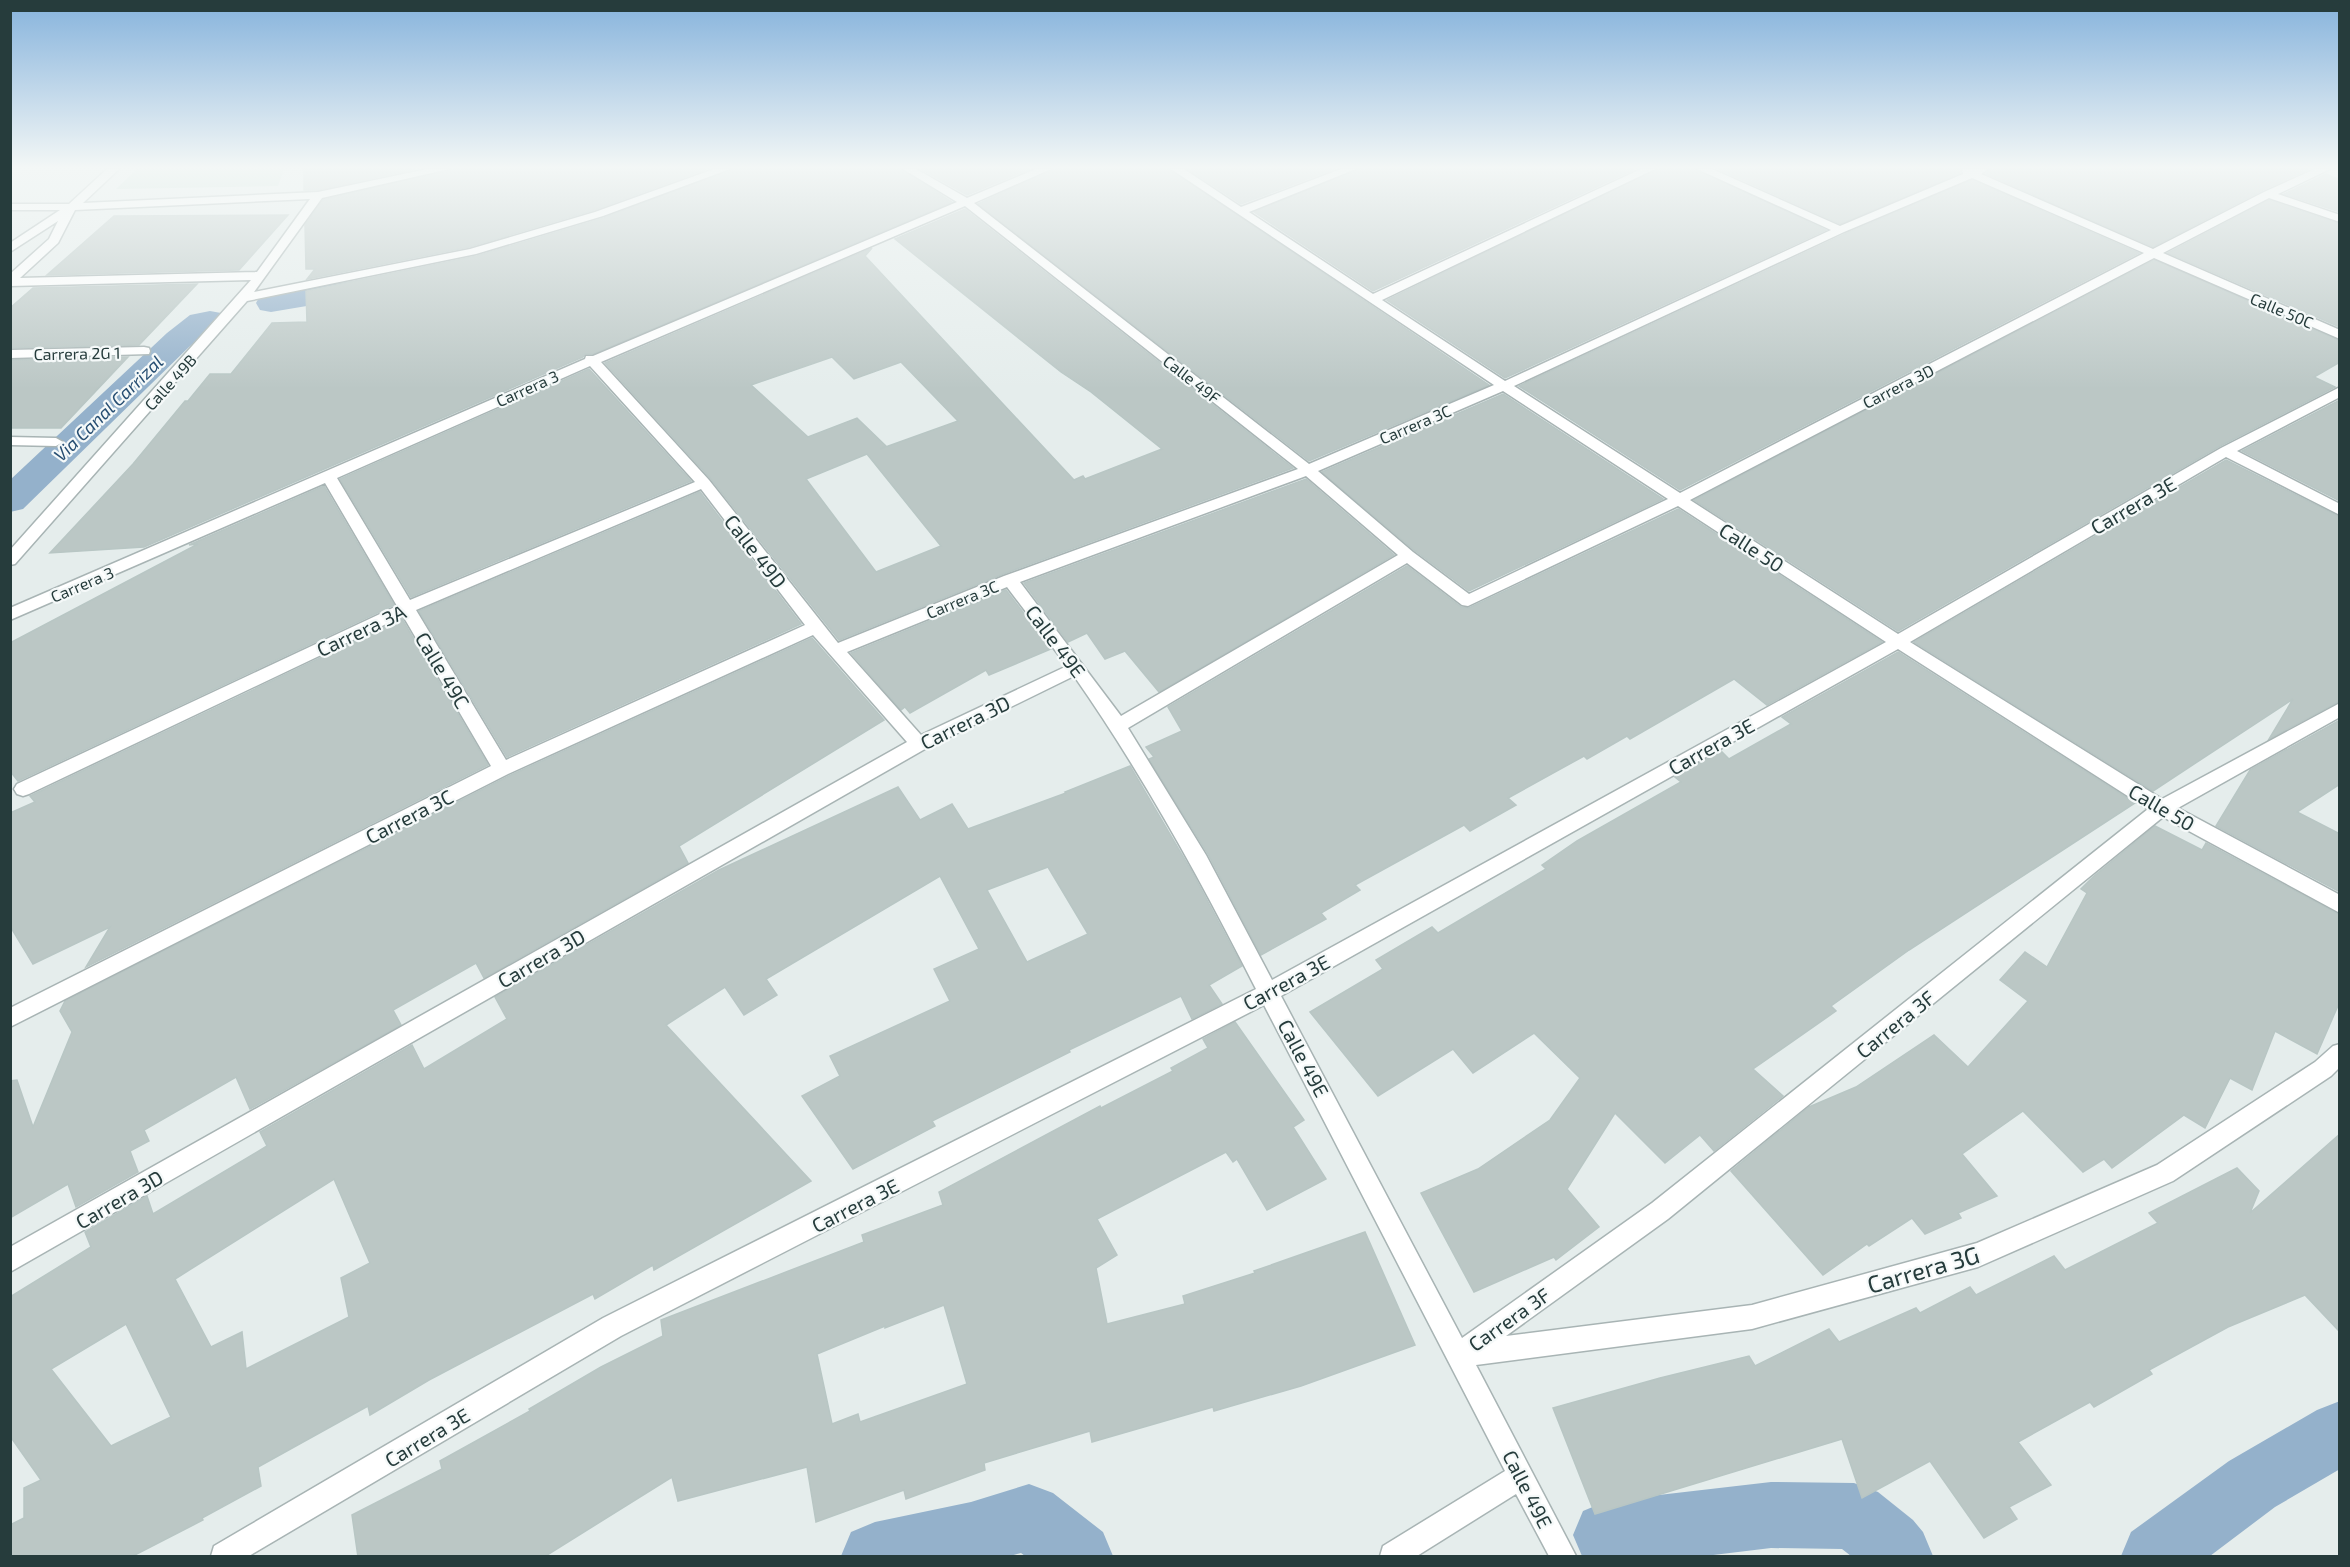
<svg xmlns="http://www.w3.org/2000/svg" width="2350" height="1567" font-family="'Exo 2',sans-serif">
<style>
.green{fill:#c1dbd0}
.lines{fill:none;stroke-linecap:round;stroke-linejoin:round}
.canal{fill:#94b1cb;fill-rule:evenodd}
.building{fill:#bbc7c5;stroke:#b8c6c4;stroke-width:1.5;fill-rule:evenodd}
.minor-casing{stroke:#a8b4b4;stroke-width:3}
.minor{fill:#fff;fill-rule:evenodd}
.labels{text-anchor:middle;dominant-baseline:central;stroke-width:4.5;stroke-linejoin:round;paint-order:stroke}
.far-street-label{font-size:16px;fill:#263c3c;stroke:#f5f9f9}
.far-water-label{font-size:18px;font-style:italic;fill:#274e72;stroke:#f5f9f9}
.street-label{font-size:20px;fill:#263c3c;stroke:#f5f9f9}
.near-street-label{font-size:24px;fill:#263c3c;stroke:#f5f9f9}
</style>
<rect width="100%" height="100%" fill="#e5edec"/>
<!-- green -->
<path class="green" d="M 137,169 L 284,169 L 278,186 L 116,189 Z"/>
<g class="lines">
<!-- canal -->
<g class="canal">
<path d="M 367,279 L 378,282 L 382,288 L 378,294 L 271,312 L 260,310 L 256,303 L 260,296 L 271,294 Z"/>
<path d="M 210,311 L 221,313 L 226,320 L 221,327 L 212,329 L 189,347 L 23,509 L 10,512 L 10,480 L 167,333 L 190,315 Z"/>
<path d="M 2340,1401 L 2340,1469 L 2275,1507 L 2210,1556 L 2121,1556 L 2131,1532 L 2229,1461 L 2317,1410 Z"/>
<path d="M 1771,1482 L 1854,1483 L 1878,1492 L 1913,1520 L 1923,1532 L 1933,1556 L 1851,1556 L 1842,1549 L 1771,1548 L 1705,1556 L 1582,1556 L 1573,1535 L 1583,1511 L 1607,1501 Z"/>
<path d="M 1029,1484 L 1053,1493 L 1103,1532 L 1113,1556 L 1025,1556 L 1021,1553 L 1010,1556 L 841,1556 L 851,1532 L 875,1522 L 971,1502 Z"/>
</g>
</g>
<!-- building -->
<g class="building">
<path d="M 304,169 L 415,169 L 318,190 L 304,190 Z"/>
<path d="M 451,169 L 707,169 L 594,210 L 469,247 L 307,279 L 315,269 L 306,269 L 305,225 L 323,200 Z"/>
<path d="M 732,169 L 901,169 L 952,202 L 593,354 L 585,354 L 583,357 L 144,547 L 50,553 L 133,464 L 185,401 L 188,401 L 210,374 L 231,374 L 272,323 L 307,322 L 306,291 L 477,256 L 604,218 Z"/>
<path d="M 921,169 L 1030,169 L 967,195 Z"/>
<path d="M 1053,169 L 1169,169 L 1489,385 L 1309,461 L 978,204 Z"/>
<path d="M 1188,169 L 1334,169 L 1241,204 Z"/>
<path d="M 1358,169 L 1635,169 L 1373,291 L 1254,212 Z"/>
<path d="M 1657,169 L 1695,169 L 1826,230 L 1505,378 L 1387,300 Z"/>
<path d="M 1718,169 L 1960,169 L 1960,173 L 1840,224 Z"/>
<path d="M 1990,169 L 2309,169 L 2263,190 L 2153,247 L 1986,174 Z"/>
<path d="M 2326,174 L 2340,180 L 2340,212 L 2284,194 Z"/>
<path d="M 1972,180 L 2139,253 L 1680,490 L 1519,386 L 1845,234 Z"/>
<path d="M 2269,200 L 2340,224 L 2340,327 L 2168,253 Z"/>
<path d="M 965,209 L 1293,468 L 1003,574 L 839,640 L 711,479 L 605,363 L 872,248 L 865,256 L 1074,480 L 1083,476 L 1085,479 L 1162,449 L 1091,392 L 1061,372 L 895,239 ZM 832,357 L 854,379 L 901,362 L 958,421 L 880,449 L 886,446 L 857,418 L 808,437 L 751,385 ZM 867,454 L 941,546 L 876,572 L 806,479 Z"/>
<path d="M 288,215 L 239,270 L 47,275 L 114,216 Z"/>
<path d="M 2154,260 L 2340,341 L 2340,362 L 2314,377 L 2335,387 L 2220,446 L 1898,631 L 1694,500 Z"/>
<path d="M 197,284 L 139,345 L 10,348 L 10,308 L 33,288 Z"/>
<path d="M 128,357 L 61,428 L 10,428 L 10,360 Z"/>
<path d="M 589,369 L 691,481 L 411,597 L 340,479 Z"/>
<path d="M 1503,394 L 1663,499 L 1469,591 L 1414,550 L 1322,472 Z"/>
<path d="M 2340,400 L 2340,501 L 2242,451 Z"/>
<path d="M 2226,460 L 2340,517 L 2340,701 L 2269,739 L 2293,699 L 2153,791 L 1914,642 Z"/>
<path d="M 1306,479 L 1394,555 L 1159,692 L 1125,651 L 1105,659 L 1087,633 L 1068,642 L 1024,583 Z"/>
<path d="M 324,486 L 394,605 L 18,781 L 10,771 L 10,643 L 198,544 L 189,545 Z"/>
<path d="M 700,492 L 801,624 L 507,757 L 419,611 Z"/>
<path d="M 1678,509 L 1882,642 L 1767,705 L 1734,679 L 1630,739 L 1627,736 L 1587,759 L 1584,756 L 1508,798 L 1516,805 L 1470,831 L 1464,825 L 1355,885 L 1360,890 L 1321,913 L 1326,919 L 1261,955 L 1208,854 L 1149,759 L 1154,757 L 1146,747 L 1182,731 L 1168,707 L 1407,566 L 1461,607 L 1469,608 Z"/>
<path d="M 1006,590 L 1051,649 L 989,675 L 986,670 L 910,713 L 905,707 L 901,710 L 851,653 Z"/>
<path d="M 402,619 L 488,765 L 86,967 L 110,927 L 33,964 L 10,926 L 10,813 L 35,802 L 30,796 Z"/>
<path d="M 812,638 L 884,720 L 679,846 L 688,863 L 484,978 L 476,963 L 393,1010 L 401,1025 L 250,1109 L 236,1077 L 144,1130 L 149,1141 L 130,1151 L 138,1172 L 76,1207 L 68,1184 L 10,1218 L 10,1081 L 17,1080 L 33,1127 L 72,1032 L 60,1011 L 65,1001 L 509,776 Z"/>
<path d="M 1898,652 L 2135,803 L 1909,950 L 1831,1006 L 1836,1011 L 1753,1069 L 1783,1096 L 1714,1151 L 1700,1135 L 1665,1163 L 1615,1113 L 1567,1189 L 1599,1227 L 1556,1260 L 1554,1257 L 1474,1292 L 1421,1193 L 1478,1169 L 1550,1120 L 1580,1078 L 1534,1033 L 1473,1073 L 1453,1049 L 1378,1096 L 1310,1012 L 1383,969 L 1376,960 L 1432,927 L 1438,933 L 1546,869 L 1542,865 L 1577,841 L 1681,782 L 1675,777 L 1721,751 L 1729,759 L 1791,724 L 1782,717 Z"/>
<path d="M 2340,720 L 2340,784 L 2297,812 L 2340,834 L 2340,892 L 2216,826 L 2250,770 Z"/>
<path d="M 1130,766 L 1191,870 L 1242,966 L 1209,985 L 1222,1004 L 1192,1019 L 1181,996 L 1069,1050 L 1070,1052 L 932,1121 L 935,1126 L 853,1169 L 802,1096 L 840,1076 L 830,1056 L 950,1001 L 934,969 L 979,949 L 940,876 L 766,979 L 777,995 L 744,1015 L 725,987 L 666,1025 L 811,1181 L 654,1270 L 653,1265 L 595,1299 L 593,1294 L 429,1380 L 370,1415 L 368,1406 L 258,1467 L 261,1486 L 202,1518 L 203,1520 L 131,1557 L 10,1557 L 10,1525 L 24,1518 L 24,1488 L 41,1480 L 10,1436 L 10,1297 L 91,1247 L 85,1232 L 147,1196 L 153,1214 L 267,1146 L 260,1132 L 412,1045 L 424,1069 L 507,1019 L 495,997 L 719,870 L 898,787 L 920,820 L 952,804 L 968,829 L 1066,793 L 1065,792 ZM 1048,867 L 1088,934 L 1027,962 L 987,890 ZM 334,1179 L 370,1263 L 341,1278 L 349,1317 L 246,1369 L 242,1332 L 211,1347 L 175,1279 ZM 126,1324 L 171,1417 L 111,1446 L 51,1369 Z"/>
<path d="M 2155,826 L 2202,850 L 2206,843 L 2340,915 L 2340,1001 L 2317,1054 L 2275,1031 L 2252,1090 L 2230,1078 L 2205,1128 L 2184,1115 L 2112,1168 L 2104,1159 L 2083,1172 L 2023,1111 L 1962,1154 L 1997,1196 L 1958,1213 L 1961,1218 L 1925,1234 L 1912,1218 L 1869,1246 L 1867,1244 L 1823,1275 L 1731,1171 L 1809,1107 L 1856,1087 L 1934,1035 L 1968,1067 L 2028,1001 L 2000,980 L 2025,952 L 2047,967 L 2087,893 L 2081,889 L 2093,877 Z"/>
<path d="M 1235,1022 L 1304,1120 L 1293,1127 L 1326,1179 L 1267,1210 L 1237,1159 L 1233,1162 L 1226,1152 L 1097,1219 L 1117,1255 L 1096,1268 L 1107,1324 L 1185,1304 L 1183,1296 L 1255,1273 L 1254,1271 L 1365,1232 L 1415,1345 L 1301,1386 L 1214,1411 L 1213,1407 L 1092,1442 L 1090,1431 L 984,1463 L 985,1470 L 906,1499 L 904,1490 L 816,1522 L 807,1467 L 678,1501 L 672,1477 L 544,1557 L 358,1557 L 352,1515 L 442,1469 L 440,1461 L 530,1411 L 529,1409 L 601,1367 L 663,1336 L 661,1320 L 864,1242 L 862,1235 L 943,1205 L 939,1192 L 1100,1106 L 1101,1108 L 1173,1071 L 1171,1068 L 1208,1048 L 1203,1039 ZM 944,1305 L 967,1384 L 860,1422 L 858,1414 L 832,1424 L 817,1354 L 885,1326 L 885,1328 Z"/>
<path d="M 2340,1134 L 2340,1332 L 2305,1295 L 2228,1327 L 2149,1370 L 2152,1374 L 2094,1407 L 2090,1402 L 2018,1442 L 2051,1485 L 2009,1507 L 2017,1519 L 1984,1538 L 1930,1461 L 1862,1498 L 1842,1439 L 1595,1514 L 1553,1408 L 1660,1378 L 1749,1356 L 1755,1366 L 1829,1329 L 1839,1342 L 1916,1308 L 1920,1313 L 1970,1287 L 1976,1295 L 2054,1256 L 2065,1270 L 2158,1223 L 2149,1213 L 2237,1168 L 2259,1191 L 2250,1213 Z"/>
</g>
<g class="lines">
<!-- minor casing -->
<g class="minor-casing">
<g id="minor">
<path d="M 107,169 L 119,169 L 83,203 L 318,192 L 427,169 L 449,169 L 322,198 L 254,292 L 470,249 L 595,212 L 714,169 L 730,169 L 603,216 L 476,254 L 247,301 L 15,564 L 10,565 L 10,550 L 251,280 L 10,286 L 10,274 L 49,239 L 58,221 L 10,252 L 10,243 L 60,210 L 10,210 L 10,204 L 69,204 ZM 310,199 L 257,272 L 20,278 L 58,243 L 75,210 Z"/>
<path d="M 903,169 L 916,169 L 967,198 L 1036,169 L 1051,169 L 974,203 L 1309,464 L 1494,385 L 1171,169 L 1184,169 L 1241,207 L 1341,169 L 1356,169 L 1249,212 L 1373,294 L 1641,169 L 1655,169 L 1382,300 L 1505,381 L 1831,230 L 1697,169 L 1712,169 L 1840,226 L 1963,174 L 1962,169 L 1988,169 L 1981,174 L 2153,249 L 2264,192 L 2315,169 L 2330,169 L 2278,194 L 2340,215 L 2340,222 L 2269,198 L 2163,253 L 2340,330 L 2340,339 L 2154,258 L 1690,500 L 1898,634 L 2221,448 L 2340,387 L 2340,397 L 2237,451 L 2340,504 L 2340,515 L 2226,457 L 1910,642 L 2162,799 L 2340,703 L 2340,717 L 2178,808 L 2340,895 L 2340,913 L 2163,817 L 1668,1219 L 1506,1336 L 1752,1305 L 1977,1243 L 2157,1165 L 2315,1062 L 2333,1046 L 2340,1044 L 2340,1067 L 2331,1076 L 2173,1181 L 1978,1267 L 1752,1329 L 1476,1365 L 1576,1556 L 1549,1556 L 1516,1494 L 1417,1556 L 1380,1556 L 1383,1546 L 1505,1471 L 1264,1005 L 621,1336 L 249,1556 L 211,1556 L 214,1546 L 603,1318 L 1256,989 C 1201,881 1144,776 1074,676 L 925,749 L 10,1272 L 10,1247 L 907,742 L 813,635 L 508,774 L 10,1027 L 10,1008 L 491,766 L 403,616 L 29,794 L 23,796 L 17,794 L 14,789 L 17,784 L 397,606 L 325,483 L 10,620 L 10,608 L 585,359 L 586,356 L 593,356 L 957,202 ZM 1972,178 L 2144,253 L 1680,493 L 1514,386 L 1844,232 ZM 965,206 L 1298,469 L 1004,576 L 838,643 L 709,480 L 601,362 ZM 590,366 L 695,482 L 410,600 L 337,478 ZM 1503,391 L 1668,499 L 1469,594 L 1413,552 L 1318,471 ZM 1306,476 L 1398,555 L 1121,716 L 1020,582 ZM 701,489 L 805,625 L 506,760 L 416,610 ZM 1678,506 L 1886,642 L 1272,980 L 1206,855 L 1128,728 L 1407,563 L 1462,605 L 1468,606 ZM 1007,587 L 1067,666 L 921,735 L 847,652 ZM 1898,649 L 2148,809 L 1652,1203 L 1462,1338 L 1281,996 Z"/>
<path d="M 144,347 L 149,348 L 150,351 L 149,354 L 10,358 L 10,350 Z"/>
<path d="M 10,437 L 56,438 L 63,442 L 56,446 L 10,445 Z"/>
</g>
</g>
<!-- minor -->
<use href="#minor" class="minor"/>
</g>
<!-- sky -->
<linearGradient id="sky" x2="0" y2="1"><stop stop-color="#86b3dc"/><stop offset="0.43" stop-color="#f3f7f6"/><stop offset="1" stop-color="#f3f7f6" stop-opacity="0"/></linearGradient>
<rect width="2350" height="389" fill="url(#sky)"/>
<g class="labels">
<!-- far-street labels -->
<g class="far-street-label">
<text transform="translate(2282 310) rotate(23)">Calle 50C</text>
<text transform="translate(77 353) rotate(-1)">Carrera 2G 1</text>
<text transform="translate(1192 379) rotate(38)">Calle 49F</text>
<text transform="translate(170 382) rotate(-48)">Calle 49B</text>
<text transform="translate(1898 386) rotate(-27)">Carrera 3D</text>
<text transform="translate(527 388) rotate(-24)">Carrera 3</text>
<text transform="translate(1415 424) rotate(-23)">Carrera 3C</text>
<text transform="translate(82 584) rotate(-23)">Carrera 3</text>
<text transform="translate(962 599) rotate(-22)">Carrera 3C</text>
</g>
<!-- far-water labels -->
<g class="far-water-label">
<text transform="translate(108 408) rotate(-44)">Via Canal Carrizal</text>
</g>
<!-- street labels -->
<g class="street-label">
<text transform="translate(2133 505) rotate(-30)">Carrera 3E</text>
<text transform="translate(1752 547) rotate(33)">Calle 50</text>
<text transform="translate(756 551) rotate(52)">Calle 49D</text>
<text transform="translate(361 630) rotate(-25)">Carrera 3A</text>
<text transform="translate(1056 641) rotate(53)">Calle 49E</text>
<text transform="translate(443 670) rotate(59)">Calle 49C</text>
<text transform="translate(965 722) rotate(-26)">Carrera 3D</text>
<text transform="translate(1711 746) rotate(-29)">Carrera 3E</text>
<text transform="translate(2162 807) rotate(30)">Calle 50</text>
<text transform="translate(409 816) rotate(-27)">Carrera 3C</text>
<text transform="translate(541 958) rotate(-30)">Carrera 3D</text>
<text transform="translate(1286 982) rotate(-28)">Carrera 3E</text>
<text transform="translate(1895 1024) rotate(-39)">Carrera 3F</text>
<text transform="translate(1304 1058) rotate(62)">Calle 49E</text>
<text transform="translate(119 1199) rotate(-30)">Carrera 3D</text>
<text transform="translate(855 1205) rotate(-27)">Carrera 3E</text>
<text transform="translate(1509 1319) rotate(-35)">Carrera 3F</text>
<text transform="translate(427 1437) rotate(-31)">Carrera 3E</text>
<text transform="translate(1528 1489) rotate(63)">Calle 49E</text>
</g>
<!-- near-street labels -->
<g class="near-street-label">
<text transform="translate(1923 1269) rotate(-16)">Carrera 3G</text>
</g>
</g>
<!-- border -->
<rect width="2350" height="1567" fill="none" stroke="#263c3c" stroke-width="24"/>
</svg>
